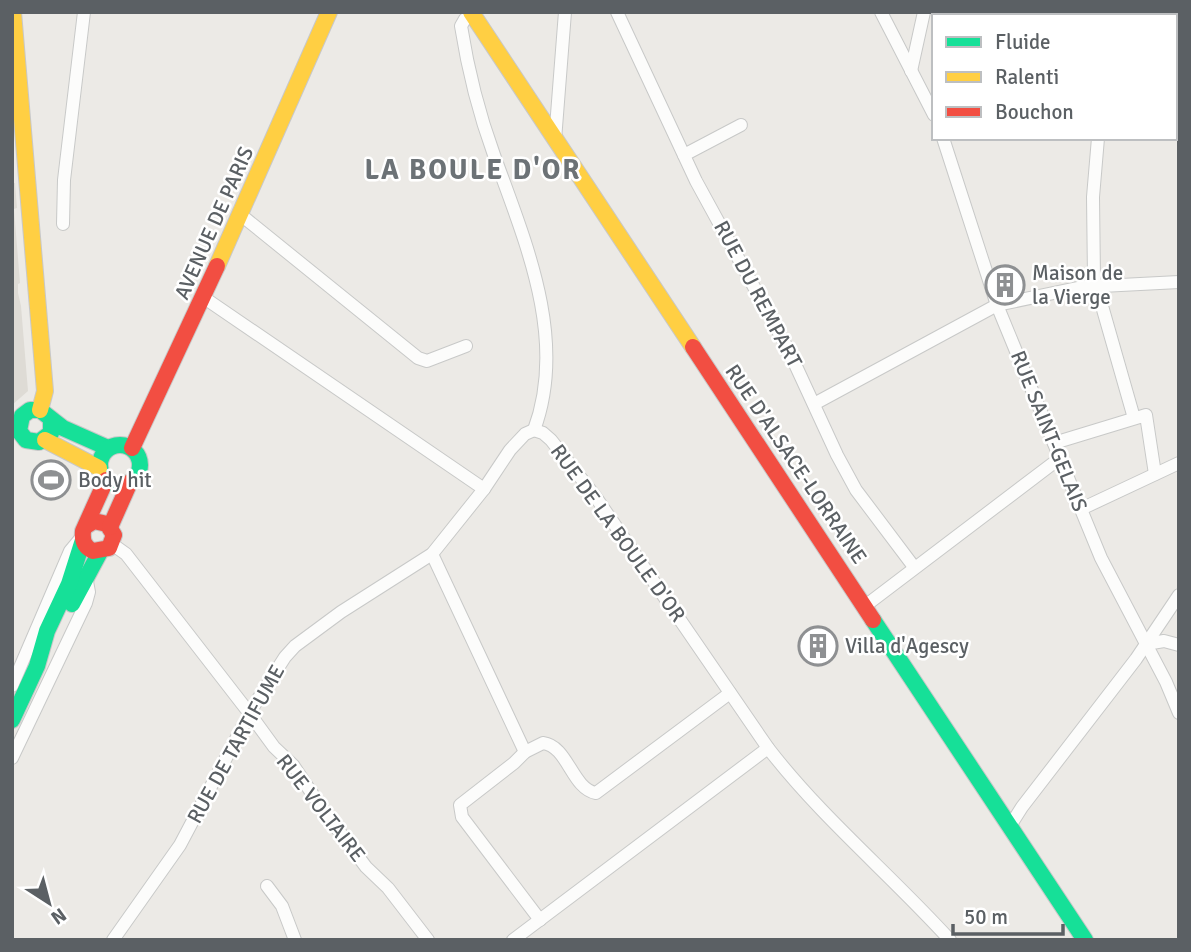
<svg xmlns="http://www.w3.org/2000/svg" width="1191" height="952" font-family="Signika,sans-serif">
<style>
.education{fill:#dedbd5}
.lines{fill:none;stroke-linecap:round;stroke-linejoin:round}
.street-casing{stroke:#c8c9c8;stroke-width:14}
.fast-casing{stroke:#c8c8c8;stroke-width:18}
.slow-casing{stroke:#c8c8c8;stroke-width:18}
.jam-casing{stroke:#c8c8c8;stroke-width:18}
.street{stroke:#fcfcfb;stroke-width:12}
.fast{stroke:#16e098;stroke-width:16}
.slow{stroke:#ffcf43;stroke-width:16}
.jam{stroke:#f24e42;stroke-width:16}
.labels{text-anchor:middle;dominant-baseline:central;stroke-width:5;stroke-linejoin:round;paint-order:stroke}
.street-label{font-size:21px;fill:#5b6064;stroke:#fff}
.poi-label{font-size:21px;fill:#5b6064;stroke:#fff;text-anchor:start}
.district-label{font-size:28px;font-weight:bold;letter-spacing:2px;fill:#6c7276;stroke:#fff}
</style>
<rect width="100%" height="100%" fill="#eceae6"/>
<!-- education -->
<path class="education" d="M 12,183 L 15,183 L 17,208 L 14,209 L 20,283 L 18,284 L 18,293 L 21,306 L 28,391 L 12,405 Z"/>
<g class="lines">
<!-- street casing -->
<g class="street-casing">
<g id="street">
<path d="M 617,12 L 696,181 L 789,351 L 837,455 L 856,490 L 914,567"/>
<path d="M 881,12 L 934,115"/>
<path d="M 1073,12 L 1073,16"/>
<path d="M 473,15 L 465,19 L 461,26 C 468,70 479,114 494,155 C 525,241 568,339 534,430"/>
<path d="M 911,71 L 924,12"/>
<path d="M 943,138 L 997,305 L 1101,558 L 1166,682 L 1179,713"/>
<path d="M 1098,138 L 1093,197 L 1094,278 L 1134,418"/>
<path d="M 555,140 L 565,12"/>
<path d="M 684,155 L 741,125"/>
<path d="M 241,215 L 418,358 L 427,361 L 466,346"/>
<path d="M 63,224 L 64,180 L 84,12"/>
<path d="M 203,297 L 484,489"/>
<path d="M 814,404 L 997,305 L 1082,287 L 1179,282"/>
<path d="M 534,430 L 543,433 L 551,440 L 595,496 L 768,748 C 822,818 890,874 950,940"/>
<path d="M 1054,443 L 1146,415 L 1155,474"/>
<path d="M 1081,509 L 1179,463"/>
<path d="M 112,544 L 126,554 L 250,714 L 274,747 L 293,765 L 321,807 L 366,867 L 388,888 L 428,940"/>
<path d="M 432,554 L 525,752"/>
<path d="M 865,606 L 1060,458"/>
<path d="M 1146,644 L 1164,641 L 1179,645"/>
<path d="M 12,686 L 70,551 L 80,539"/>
<path d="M 12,758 L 86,603 L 89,592 L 86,576"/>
<path d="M 1010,826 L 1022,807 L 1136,659 L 1179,595"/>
<path d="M 267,886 L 282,906 L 295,940"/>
<path d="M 540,920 L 462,817 L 460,805 L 514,763 L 525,752 L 543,743 C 568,746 572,789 596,793 L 730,693"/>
<path d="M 113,940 L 180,845 L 253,707 L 285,657 L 295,646 L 341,612 L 432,554 L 484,489 L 510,450 L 525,434 L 534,430"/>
<path d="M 513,940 L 768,748"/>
</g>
</g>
<!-- fast casing -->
<g class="fast-casing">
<g id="fast">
<path d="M 51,420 L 51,433 L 39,442 L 26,440 L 19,431 L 22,416 L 30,410 L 40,410 L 63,428 L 108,448"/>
<circle cx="120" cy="465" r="20"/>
<path d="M 72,604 L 100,552"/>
<path d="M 873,620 L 1085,940"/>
<path d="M 12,720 L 37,666 L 47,631 L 69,584 L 83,540"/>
</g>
</g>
<!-- slow casing -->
<g class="slow-casing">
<g id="slow">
<path d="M 13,12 L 45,391 L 40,410"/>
<path d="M 471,12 L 693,347"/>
<path d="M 217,266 L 329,12"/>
<path d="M 45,440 L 99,468"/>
</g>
</g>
<!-- jam casing -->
<g class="jam-casing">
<g id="jam">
<path d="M 693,347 L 873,620"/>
<path d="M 132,448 L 217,266"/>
<path d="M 86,526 L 94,521 L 107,524 L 114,535 L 109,548 L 93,551 C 84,547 82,540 83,531 L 106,480"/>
<path d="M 110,527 L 130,482"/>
</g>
</g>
<!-- street -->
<use href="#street" class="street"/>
<!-- fast -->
<use href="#fast" class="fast"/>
<!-- slow -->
<use href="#slow" class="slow"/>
<!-- jam -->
<use href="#jam" class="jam"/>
</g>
<!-- icons -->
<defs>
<g id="building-ring" transform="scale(2.0125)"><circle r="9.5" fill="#fff" stroke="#8e9092" stroke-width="1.5"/><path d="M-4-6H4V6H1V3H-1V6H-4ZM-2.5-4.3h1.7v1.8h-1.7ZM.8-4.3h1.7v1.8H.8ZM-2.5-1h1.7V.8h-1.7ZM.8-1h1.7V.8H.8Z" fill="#8e9092"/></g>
<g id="stadium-ring" transform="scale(2.0125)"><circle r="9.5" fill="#fff" stroke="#8e9092" stroke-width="1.5"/><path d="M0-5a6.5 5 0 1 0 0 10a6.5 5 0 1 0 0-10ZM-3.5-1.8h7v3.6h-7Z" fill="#8e9092"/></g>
</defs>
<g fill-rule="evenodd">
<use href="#building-ring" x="1005" y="285"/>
<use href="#stadium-ring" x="51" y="480"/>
<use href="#building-ring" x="818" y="646"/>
</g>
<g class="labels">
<!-- street labels -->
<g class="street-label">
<text transform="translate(214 223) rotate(-66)">AVENUE DE PARIS</text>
<text transform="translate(758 294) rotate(62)">RUE DU REMPART</text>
<text transform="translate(1049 431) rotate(68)">RUE SAINT-GELAIS</text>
<text transform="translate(796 464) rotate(56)">RUE D'ALSACE-LORRAINE</text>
<text transform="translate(618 533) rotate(54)">RUE DE LA BOULE D'OR</text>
<text transform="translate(236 744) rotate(-61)">RUE DE TARTIFUME</text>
<text transform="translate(321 808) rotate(52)">RUE VOLTAIRE</text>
</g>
<!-- poi labels -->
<g class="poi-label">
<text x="1032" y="273">Maison de<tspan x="1032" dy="24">la Vierge</tspan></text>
<text x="78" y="480">Body hit</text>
<text x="845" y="646">Villa d'Agescy</text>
</g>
<!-- district labels -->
<g class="district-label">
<text x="473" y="170">LA BOULE D'OR</text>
</g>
</g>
<!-- border -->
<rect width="1191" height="952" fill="none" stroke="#5b6064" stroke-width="28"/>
<!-- legend -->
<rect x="932" y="14" width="245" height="126" fill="#ffffff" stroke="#bdbfc1" stroke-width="2"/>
<rect x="946" y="37" width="35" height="10" fill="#16e098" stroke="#bdbfc1" stroke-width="2"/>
<text x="995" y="49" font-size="21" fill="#5b6064">Fluide</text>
<rect x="946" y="72" width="35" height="10" fill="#ffcf43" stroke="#bdbfc1" stroke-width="2"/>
<text x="995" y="84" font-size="21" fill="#5b6064">Ralenti</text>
<rect x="946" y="107" width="35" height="10" fill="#f24e42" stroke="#bdbfc1" stroke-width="2"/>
<text x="995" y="119" font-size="21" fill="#5b6064">Bouchon</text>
<!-- north arrow -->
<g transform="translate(49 903) rotate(144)" stroke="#ffffff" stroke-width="5" paint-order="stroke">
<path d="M0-5L12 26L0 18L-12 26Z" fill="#5b6064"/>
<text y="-10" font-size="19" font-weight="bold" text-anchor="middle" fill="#5b6064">N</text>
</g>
<!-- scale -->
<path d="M953 924v10h110v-10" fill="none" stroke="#5b6064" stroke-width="3.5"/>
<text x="964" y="924" font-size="21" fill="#5b6064" stroke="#ffffff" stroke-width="5" paint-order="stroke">50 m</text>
</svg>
